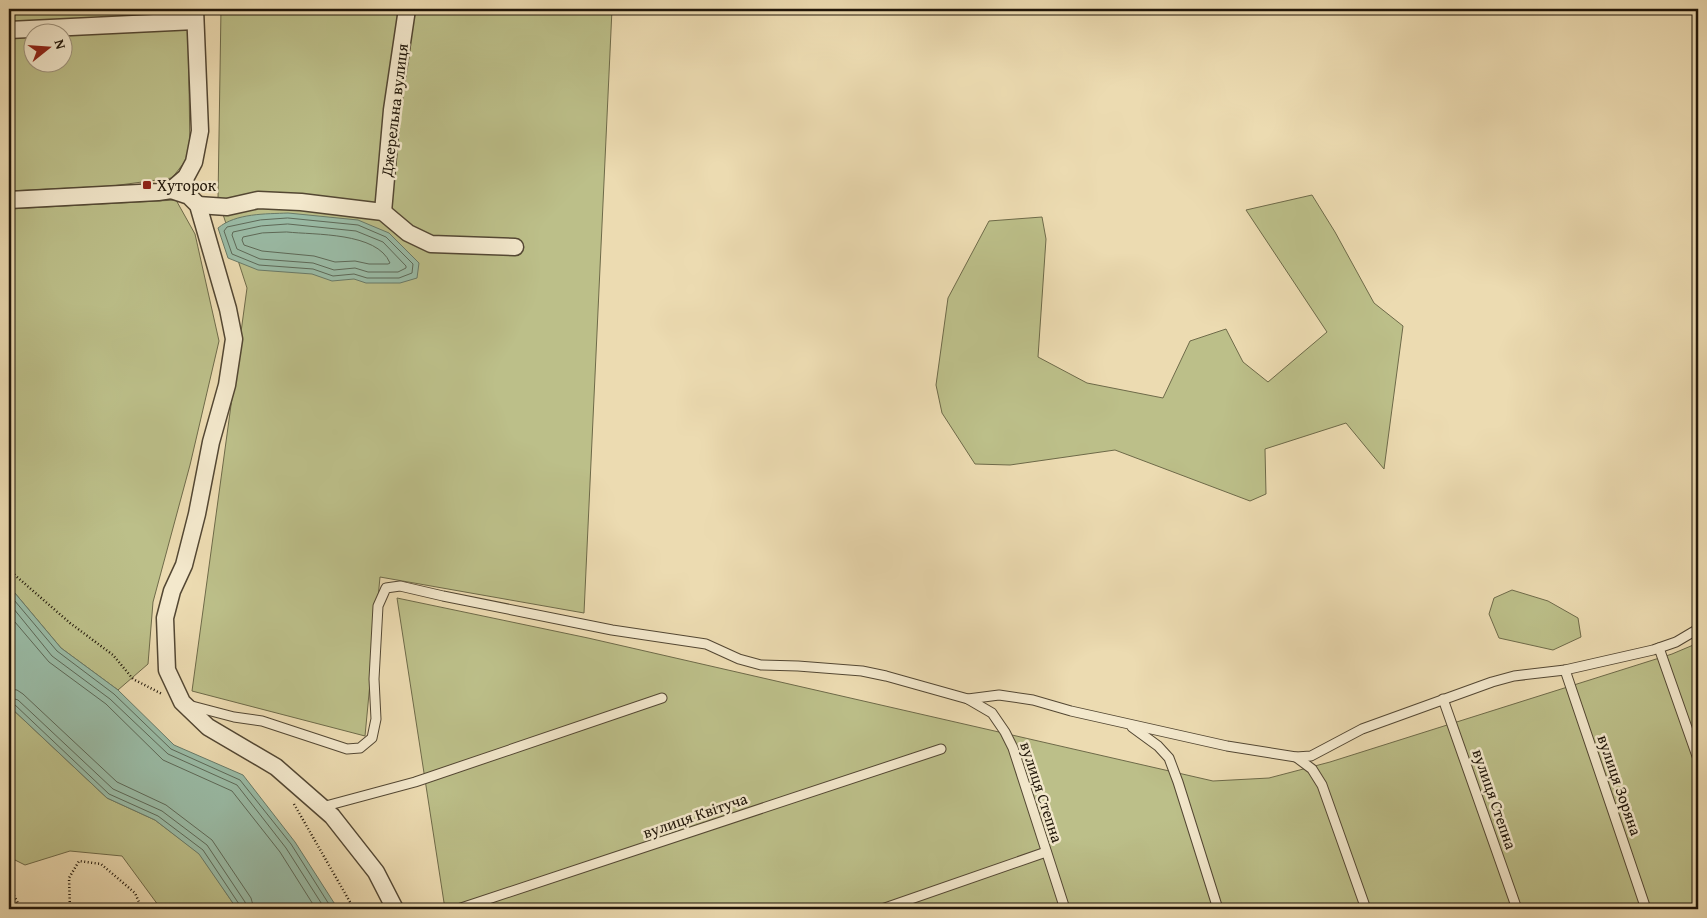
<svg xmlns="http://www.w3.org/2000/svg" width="1707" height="918" font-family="'Gentium Book Plus',serif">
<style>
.green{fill:#bcbf89;stroke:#6e6a49;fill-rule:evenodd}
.water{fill:#9abca7;stroke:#697a68}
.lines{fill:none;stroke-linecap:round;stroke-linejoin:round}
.shore{stroke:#5d6958;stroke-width:1}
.service-casing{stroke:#534733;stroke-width:11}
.minor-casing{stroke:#534733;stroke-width:19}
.path{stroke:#201609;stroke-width:2.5;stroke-dasharray:1 2.5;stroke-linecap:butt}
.service{stroke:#f3e8cc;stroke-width:9}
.minor{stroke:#f3e8cc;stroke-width:16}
.poi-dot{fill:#8f2418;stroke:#f3e8cc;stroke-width:2}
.labels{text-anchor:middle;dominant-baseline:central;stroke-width:5;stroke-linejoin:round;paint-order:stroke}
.street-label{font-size:16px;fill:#201609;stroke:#f3e8cc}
.poi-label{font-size:16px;fill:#201609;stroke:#f3e8cc;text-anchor:start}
</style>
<rect width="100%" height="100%" fill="#ecdbb1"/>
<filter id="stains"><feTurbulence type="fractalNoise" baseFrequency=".004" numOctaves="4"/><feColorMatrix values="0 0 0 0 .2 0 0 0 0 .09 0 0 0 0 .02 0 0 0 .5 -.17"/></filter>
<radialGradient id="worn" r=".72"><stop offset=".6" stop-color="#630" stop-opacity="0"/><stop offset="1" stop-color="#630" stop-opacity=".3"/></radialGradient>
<!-- green -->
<g class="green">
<path d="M 9,9 L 188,9 L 190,155 L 172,178 L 112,186 L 9,191 ZM 32,32 L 62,32 L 62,62 L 32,62 Z"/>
<path d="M 221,9 L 612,9 L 584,613 L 380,577 L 365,736 L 192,691 L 247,288 L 218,199 Z"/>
<path d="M 1312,195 L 1335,232 L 1374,303 L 1403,326 L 1384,469 L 1346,423 L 1265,449 L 1266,494 L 1250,501 L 1115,450 L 1010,465 L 975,464 L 942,413 L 936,385 L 948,298 L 989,221 L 1042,217 L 1046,239 L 1038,357 L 1087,383 L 1163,398 L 1190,341 L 1226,329 L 1243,362 L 1268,382 L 1327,332 L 1246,210 Z"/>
<path d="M 176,200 L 195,234 L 219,341 L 190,465 L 153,602 L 148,664 L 118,690 L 61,648 L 9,586 L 9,209 Z"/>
<path d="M 1512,590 L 1548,601 L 1578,618 L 1581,637 L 1553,650 L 1499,638 L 1489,614 L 1494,598 Z"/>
<path d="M 397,598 L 588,638 L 1213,781 L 1269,778 L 1330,762 L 1672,654 L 1698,643 L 1698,909 L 445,909 Z"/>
<path d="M 9,706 L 107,798 L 155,820 L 200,854 L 237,909 L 161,909 L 122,856 L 70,851 L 25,865 L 9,857 Z"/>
</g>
<!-- water -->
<g class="water">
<path d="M 288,213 L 358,220 L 389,233 L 419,263 L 417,278 L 400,283 L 366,283 L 354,279 L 332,281 L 312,274 L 258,270 L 228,258 L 218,228 C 236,213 266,214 288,213 Z"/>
<path d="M 9,586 L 61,648 L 118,690 L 174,745 L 243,775 L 295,842 L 338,909 L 237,909 L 199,854 L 155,820 L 107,798 L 9,706 Z"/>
</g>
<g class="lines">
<!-- shore -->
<g class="shore">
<path d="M 288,218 L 358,225 L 386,237 L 413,264 L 412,273 L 399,278 L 367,278 L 354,274 L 333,276 L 313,269 L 259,265 L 232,254 L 224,231 L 227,227 L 260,220 Z"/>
<path d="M 288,224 L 356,231 L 383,242 L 406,266 L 406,268 L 398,272 L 368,272 L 355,268 L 334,270 L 313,263 L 260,259 L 237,249 L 232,235 L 233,232 L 261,226 Z"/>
<path d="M 287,232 C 315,235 377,232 390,263 L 388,264 L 369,264 L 355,261 L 335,262 L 314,256 L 262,251 L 244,245 L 242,240 L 243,237 L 262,233 Z"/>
<path d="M 9,594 L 57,651 L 114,694 L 171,749 L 240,780 L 291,844 L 332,909"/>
<path d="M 9,603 L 52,656 L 110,699 L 168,754 L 237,785 L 286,848 L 325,909"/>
<path d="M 9,615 L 49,662 L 106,704 L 163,760 L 232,791 L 280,852 L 316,909"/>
<path d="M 9,689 L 17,690 L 23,694 L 117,782 L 166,805 L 212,840 L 251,898 L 254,909"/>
<path d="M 9,697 L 18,700 L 113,789 L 162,811 L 207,845 L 245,902 L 247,909"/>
<path d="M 9,703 L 14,704 L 109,794 L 158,816 L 203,850 L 239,904 L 240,909"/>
</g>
<!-- service casing -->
<g class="service-casing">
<g id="service">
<path d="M 1659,648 L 1698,759"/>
<path d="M 1565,670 L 1646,909"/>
<path d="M 968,699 L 992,713 L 1005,732 L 1013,748 L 1065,909"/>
<path d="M 1443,699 L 1517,909"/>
<path d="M 192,706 L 234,717 L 262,721 L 347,749 L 360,748 L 372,738 L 376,719 L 374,679 L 378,606 L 386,588 L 400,586 L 443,596 L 612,630 L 706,644 L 739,659 L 761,665 L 798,666 L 862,671 L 886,676 L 968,699 L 999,695 L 1033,700 L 1071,711 L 1227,746 L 1296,757 L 1311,756 L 1362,729 L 1492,682 L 1514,676 L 1565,670 L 1653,650 L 1676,642 L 1698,629"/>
<path d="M 1132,727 L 1158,746 L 1169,758 L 1178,782 L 1218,909"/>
<path d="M 1296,757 L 1312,769 L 1322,785 L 1366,909"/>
<path d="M 322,807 L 415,782 L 662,698"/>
<path d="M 458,909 L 941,749"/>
<path d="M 882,909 L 1046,852"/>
</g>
</g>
<!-- minor casing -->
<g class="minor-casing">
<g id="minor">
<path d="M 9,30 L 195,21"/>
<path d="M 171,190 L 189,196 L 198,205 L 228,309 L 234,339 L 227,385 L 211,442 L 197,514 L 184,565 L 172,591 L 165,618 L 167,670 L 182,702 L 208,727 L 276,767 L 332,816 L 376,872 L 395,909"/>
<path d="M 9,200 L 158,192 L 171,190 L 186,177 L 194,162 L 200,131 L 195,9"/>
<path d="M 198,205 L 227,207 L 258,200 L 301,202 L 383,212 L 408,233 L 431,244 L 515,247"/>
<path d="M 383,212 L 392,110 L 407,9"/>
</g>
</g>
<!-- path -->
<g class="path">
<path d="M 9,570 L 70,623 L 113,655 L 133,679 L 162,694"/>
<path d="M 294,804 L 354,909"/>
<path d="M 9,886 L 21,909"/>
<path d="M 70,909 L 69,878 L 79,861 L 101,864 L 135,893 L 142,909"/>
</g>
<!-- service -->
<use href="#service" class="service"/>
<!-- minor -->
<use href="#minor" class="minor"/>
</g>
<!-- markers -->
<rect class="poi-dot" x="142" y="180" width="10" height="10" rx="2.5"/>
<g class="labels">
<!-- street labels -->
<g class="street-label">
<text transform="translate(394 110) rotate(-83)">Джерельна вулиця</text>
<text transform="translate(1620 785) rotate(71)">вулиця Зоряна</text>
<text transform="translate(1042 792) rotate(72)">вулиця Степна</text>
<text transform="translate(1495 799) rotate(71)">вулиця Степна</text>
<text transform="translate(695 815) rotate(-19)">вулиця Квітуча</text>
</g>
<!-- poi labels -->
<g class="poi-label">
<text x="157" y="185">Хуторок</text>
</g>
</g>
<!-- margin -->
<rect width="1707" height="918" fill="none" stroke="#ecdbb1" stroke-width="30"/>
<rect x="10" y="10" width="1687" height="898" fill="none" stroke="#201609" stroke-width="2.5"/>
<rect x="15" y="15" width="1677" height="888" fill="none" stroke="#201609"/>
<!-- north arrow -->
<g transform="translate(48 48) rotate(73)"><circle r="24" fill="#f3e8cc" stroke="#9f947e"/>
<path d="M0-4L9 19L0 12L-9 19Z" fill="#8f2418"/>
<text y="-8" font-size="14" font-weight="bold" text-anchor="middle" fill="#201609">N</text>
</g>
<rect width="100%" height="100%" filter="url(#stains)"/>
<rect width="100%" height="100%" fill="url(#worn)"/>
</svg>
